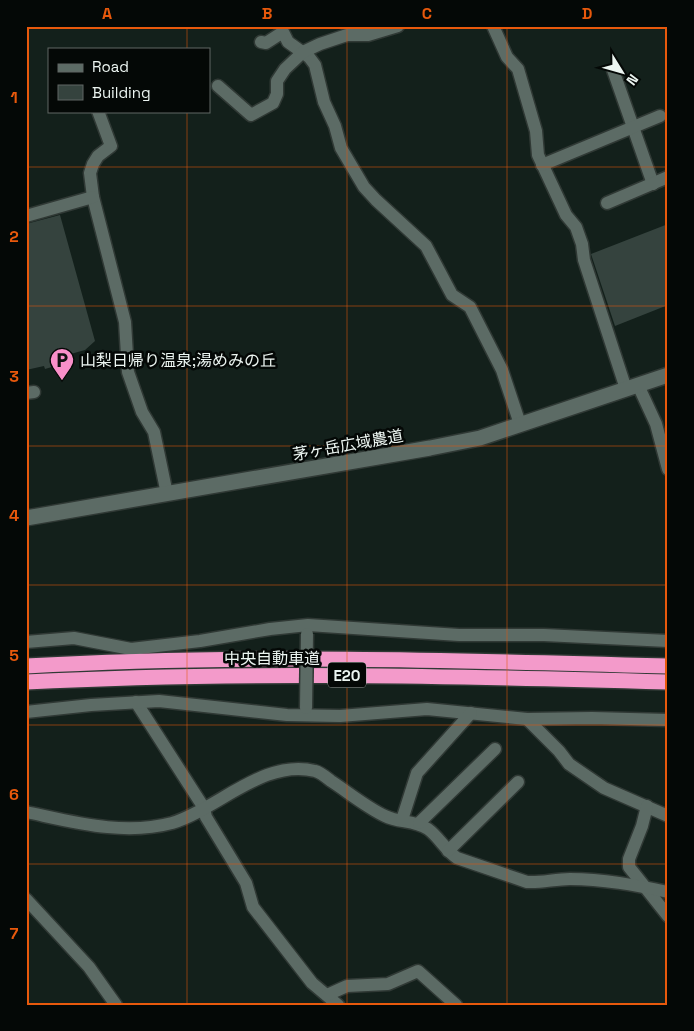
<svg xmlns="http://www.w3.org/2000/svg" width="694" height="1031" font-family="'Space Grotesk','Noto Sans JP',sans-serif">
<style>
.building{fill:#35433e}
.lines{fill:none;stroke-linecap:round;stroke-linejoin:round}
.street-casing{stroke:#303935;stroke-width:15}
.secondary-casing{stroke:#303935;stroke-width:18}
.highway-casing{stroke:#303935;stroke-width:18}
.street{stroke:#5c6b65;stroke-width:12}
.secondary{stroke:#5c6b65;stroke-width:15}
.highway{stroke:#f39aca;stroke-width:15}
.street-bridge-casing{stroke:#303935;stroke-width:15;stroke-linecap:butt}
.street-bridge{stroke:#5c6b65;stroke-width:12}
.grid{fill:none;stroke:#e8590c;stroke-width:1;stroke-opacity:0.55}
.labels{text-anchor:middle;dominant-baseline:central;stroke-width:5;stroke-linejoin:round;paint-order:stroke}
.shield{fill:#040806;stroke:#a6aeaa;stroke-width:1}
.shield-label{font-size:15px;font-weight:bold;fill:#ecf5f1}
.poi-label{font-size:16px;fill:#ecf5f1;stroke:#040806;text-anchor:start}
.street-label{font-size:16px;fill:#ecf5f1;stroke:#040806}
.neatline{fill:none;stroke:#e8590c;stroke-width:2}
.grid-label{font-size:16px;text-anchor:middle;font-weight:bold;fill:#e8590c}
</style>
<rect width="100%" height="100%" fill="#13201b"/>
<!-- building -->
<g class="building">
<path d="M 60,215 L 95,341 L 85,350 L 60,357 L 62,364 L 45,369 L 44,366 L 26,370 L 26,224 Z"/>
<path d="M 668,224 L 668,305 L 615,326 L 591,254 Z"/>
</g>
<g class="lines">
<!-- street casing -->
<g class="street-casing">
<g id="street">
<path d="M 493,26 L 507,57 L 518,69 L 536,131 L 538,155 L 566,215 L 576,227 L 582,244 L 584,260 L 626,389"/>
<path d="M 261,42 L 266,43 L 283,32 L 288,42 L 309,57 L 315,65 L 324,102 L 335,126 L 341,148 L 364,187 L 376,200 L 426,246 L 452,295 L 470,307 L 502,370 L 520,424"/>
<path d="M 613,70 L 653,184"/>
<path d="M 218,86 L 251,115 L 273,103 L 277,94 L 277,81 L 285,69 L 303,52 L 320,44 L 347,35 L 368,35 L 398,26"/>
<path d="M 98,111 L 111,146 L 98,156 L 93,164 L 90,173 L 93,197 L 125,322 L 128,372 L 142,412 L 154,432 L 167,494"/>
<path d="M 542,165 L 660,116"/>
<path d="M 607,203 L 668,177"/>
<path d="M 26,216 L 93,197"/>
<path d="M 638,385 L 656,424 L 668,469"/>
<path d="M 26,393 L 34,392"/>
<path d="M 26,642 L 74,638 L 131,649 L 200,641 L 270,629 L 308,625 L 459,635 L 544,635 L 668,641"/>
<path d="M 136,702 L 204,808 L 206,817 L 246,883 L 253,907 L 312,983 L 338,1005"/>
<path d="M 26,712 L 91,705 L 159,701 L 287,715 L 340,716 L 427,709 L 527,719 L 592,718 L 668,720"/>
<path d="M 527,719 L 559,751 L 569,764 L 604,788 L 668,816"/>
<path d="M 647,806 L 642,826 L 629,859 L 629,867 L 668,916"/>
<path d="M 26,812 C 74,822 123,836 172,823 C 218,809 264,758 315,771 C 320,772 326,777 331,781 C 348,792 366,807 385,816 C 399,823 414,820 428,829 C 439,837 445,850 457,858 L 527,882 C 541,883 555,879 570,879 C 603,879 635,885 668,892"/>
<path d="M 402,820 L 417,773 L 471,713"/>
<path d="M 419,823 L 495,749"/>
<path d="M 448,851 L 518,782"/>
<path d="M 26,899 L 89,967 L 116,1005"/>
<path d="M 327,995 L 347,986 L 388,984 L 418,971 L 456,1005"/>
</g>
</g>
<!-- secondary casing -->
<g class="secondary-casing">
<path id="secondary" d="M 26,518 L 430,448 L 480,438 L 668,375"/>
</g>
<!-- highway casing -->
<g class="highway-casing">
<g id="highway">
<path d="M 26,666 C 240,654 454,660 668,666"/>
<path d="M 26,682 C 240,671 454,676 668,682"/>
</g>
</g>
<!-- street -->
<use href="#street" class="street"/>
<!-- secondary -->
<use href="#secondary" class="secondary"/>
<!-- highway -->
<use href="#highway" class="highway"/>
<!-- street-bridge casing -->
<g class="street-bridge-casing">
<path id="street-bridge" d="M 306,708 L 307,634"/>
</g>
<!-- street-bridge -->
<use href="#street-bridge" class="street-bridge"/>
</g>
<!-- grid -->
<path class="grid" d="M 187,26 L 187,49M 347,26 L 347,1005M 507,26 L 507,1005M 187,111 L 187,1005M 26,167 L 668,167M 26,306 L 668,306M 26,446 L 668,446M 26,585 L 668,585M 26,725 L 668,725M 26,864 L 668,864"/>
<!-- icons -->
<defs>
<g id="parking-pin" transform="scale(1.25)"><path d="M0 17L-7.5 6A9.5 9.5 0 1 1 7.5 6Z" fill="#f98fc9" stroke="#040806"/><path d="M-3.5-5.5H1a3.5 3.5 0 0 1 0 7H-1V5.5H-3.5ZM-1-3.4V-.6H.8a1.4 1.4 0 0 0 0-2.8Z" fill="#111"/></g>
</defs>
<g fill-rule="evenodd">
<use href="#parking-pin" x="62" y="360"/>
</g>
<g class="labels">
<!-- shield labels -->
<rect class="shield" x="328" y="662.5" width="38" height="25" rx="4"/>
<g class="shield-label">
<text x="347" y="675">E20</text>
</g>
<!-- poi labels -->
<g class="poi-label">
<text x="80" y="360">山梨日帰り温泉;湯めみの丘</text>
</g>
<!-- street labels -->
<g class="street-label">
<text transform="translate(348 445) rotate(-10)">茅ヶ岳広域農道</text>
<text x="272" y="658">中央自動車道</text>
</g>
</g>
<!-- border -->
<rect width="694" height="1031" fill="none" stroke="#040806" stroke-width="55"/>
<!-- legend -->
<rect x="48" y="48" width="162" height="65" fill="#040806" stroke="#616764"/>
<rect x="58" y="64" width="25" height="8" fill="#5c6b65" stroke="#616764"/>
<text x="92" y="72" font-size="15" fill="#ecf5f1">Road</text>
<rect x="58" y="85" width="25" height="15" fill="#35433e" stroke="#616764"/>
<text x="92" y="98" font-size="15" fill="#ecf5f1">Building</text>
<!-- north arrow -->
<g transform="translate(622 72) rotate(127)" stroke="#040806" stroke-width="4" paint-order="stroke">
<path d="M0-4L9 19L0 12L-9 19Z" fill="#ecf5f1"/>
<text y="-8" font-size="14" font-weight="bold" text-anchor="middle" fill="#ecf5f1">N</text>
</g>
<rect x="28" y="28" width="638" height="976" class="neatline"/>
<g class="grid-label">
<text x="107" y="19">A</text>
<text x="267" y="19">B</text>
<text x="427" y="19">C</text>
<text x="587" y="19">D</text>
<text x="14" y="103">1</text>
<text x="14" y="242">2</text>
<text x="14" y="382">3</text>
<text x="14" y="521">4</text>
<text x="14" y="661">5</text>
<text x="14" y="800">6</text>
<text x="14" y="939">7</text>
</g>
</svg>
